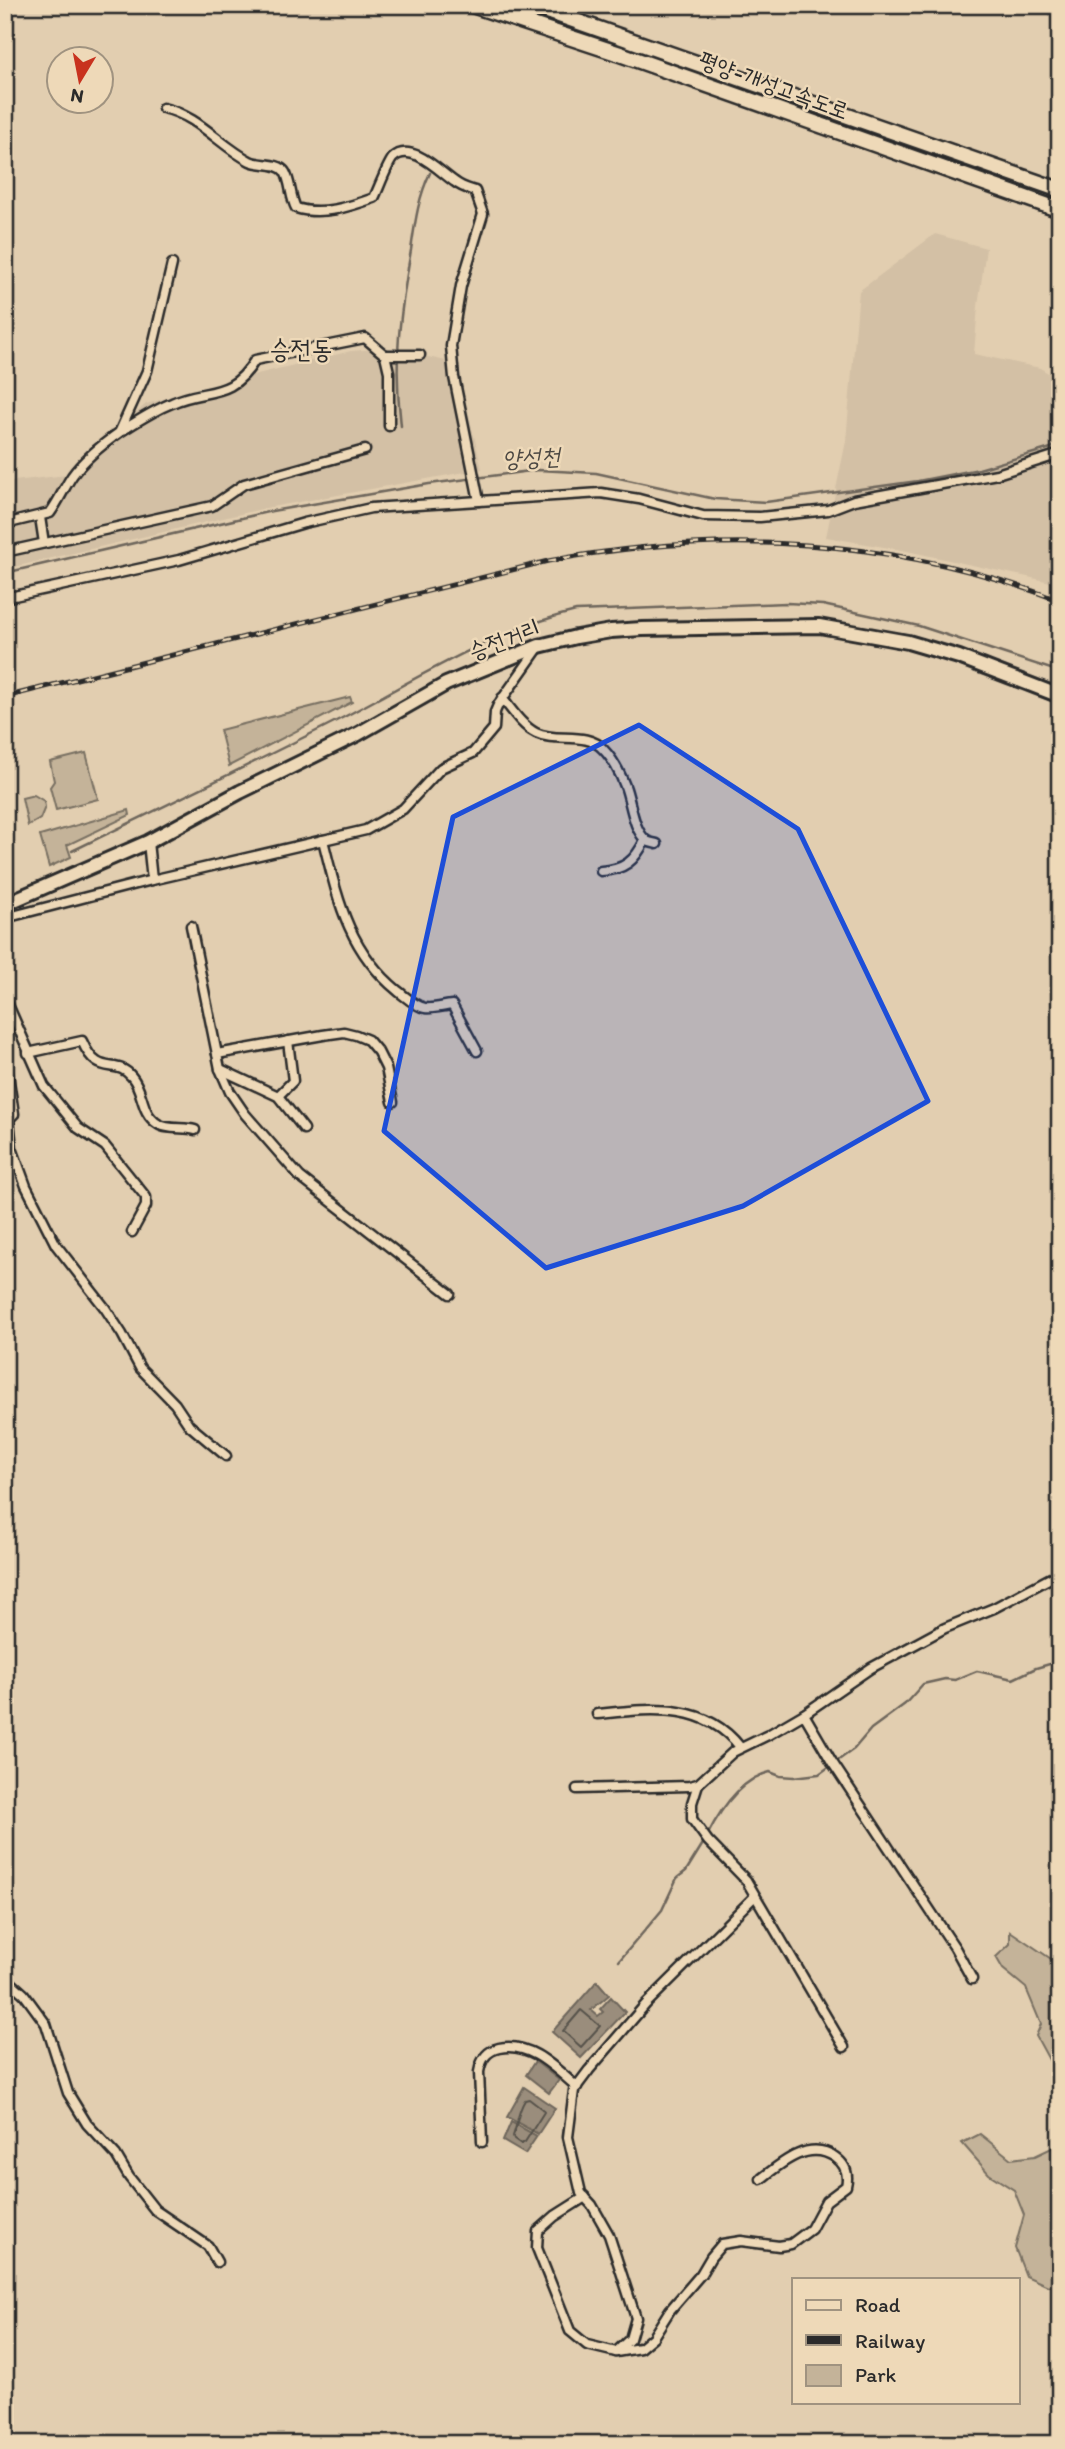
<svg xmlns="http://www.w3.org/2000/svg" width="1065" height="2449" font-family="Itim,'Poor Story',sans-serif">
<style>
.built{fill:#d3c0a5}
.green{fill:#c4b399;stroke:#786f62;stroke-width:2}
.water{fill:#9a8d7b;stroke:#6e665b;stroke-width:2}
.lines{fill:none;stroke-linecap:round;stroke-linejoin:round}
.shore{stroke:#57524b;stroke-width:2}
.stream{stroke:#6e665b;stroke-width:2.5}
.street-casing{stroke:#2b2b2b;stroke-width:13}
.primary-casing{stroke:#2b2b2b;stroke-width:18}
.highway-casing{stroke:#2b2b2b;stroke-width:19}
.street{stroke:#eed9b8;stroke-width:8}
.primary{stroke:#eed9b8;stroke-width:12}
.highway{stroke:#eed9b8;stroke-width:14}
.rail-casing{stroke:#2b2b2b;stroke-width:5}
.rail{stroke:#eed9b8;stroke-width:2.5;stroke-dasharray:8;stroke-linecap:butt}
.marked{fill:#1d4ed8;fill-opacity:0.2;stroke:#1d4ed8;stroke-width:5;stroke-linejoin:round}
.labels{text-anchor:middle;dominant-baseline:central;stroke-width:5;stroke-linejoin:round;paint-order:stroke}
.street-label{font-size:23px;fill:#2b2b2b;stroke:#eed9b8}
.water-label{font-size:24px;font-style:italic;fill:#4c4843;stroke:#eed9b8}
.quarter-label{font-size:26px;fill:#2b2b2b;stroke:#eed9b8}
</style>
<rect width="100%" height="100%" fill="#e2ceb0"/>
<filter id="ink" filterUnits="userSpaceOnUse"><feTurbulence type="fractalNoise" baseFrequency=".0143" numOctaves="2"/><feDisplacementMap in="SourceGraphic" scale="14" xChannelSelector="R" yChannelSelector="G"/><feConvolveMatrix kernelMatrix="1 2 1 2 8 2 1 2 1" color-interpolation-filters="sRGB"/></filter>
<g filter="url(#ink)">
<!-- built -->
<g class="built">
<path d="M 935,234 L 986,248 L 978,306 L 974,354 L 1040,368 L 1060,380 L 1060,584 L 907,551 L 826,537 L 846,441 L 859,291 Z"/>
<path d="M 388,348 L 446,361 L 464,395 L 482,469 L 266,508 L 5,569 L 5,482 L 67,475 L 146,404 L 229,381 L 351,351 Z"/>
</g>
<!-- green -->
<g class="green">
<path d="M 350,697 L 352,702 L 229,766 L 220,730 Z"/>
<path d="M 86,753 L 98,799 L 56,810 L 50,787 L 54,781 L 50,762 Z"/>
<path d="M 34,795 L 44,801 L 45,807 L 40,819 L 28,826 L 22,798 Z"/>
<path d="M 129,810 L 130,815 L 67,845 L 71,857 L 49,867 L 40,836 Z"/>
<path d="M 1010,1931 L 1060,1965 L 1060,2080 L 1036,2036 L 1041,2024 L 1026,1988 L 1003,1969 L 996,1957 L 1010,1944 Z"/>
<path d="M 980,2134 L 1011,2159 L 1035,2156 L 1060,2144 L 1060,2286 L 1048,2286 L 1026,2276 L 1015,2248 L 1024,2215 L 1014,2190 L 989,2174 L 962,2143 Z"/>
</g>
<!-- water -->
<g class="water">
<path d="M 597,1981 L 609,1995 L 591,2010 L 598,2016 L 603,2012 L 600,2009 L 611,1997 L 625,2012 L 581,2058 L 552,2032 Z"/>
<path d="M 535,2061 L 559,2080 L 549,2093 L 526,2075 Z"/>
<path d="M 524,2087 L 555,2108 L 538,2134 L 507,2117 Z"/>
<path d="M 511,2122 L 537,2136 L 525,2154 L 503,2141 Z"/>
</g>
<g class="lines">
<!-- shore -->
<g class="shore">
<path d="M 581,2010 L 600,2026 L 581,2047 L 563,2031 Z"/>
<path d="M 529,2099 L 542,2109 L 544,2112 L 525,2142 L 521,2144 L 514,2139 L 513,2136 C 518,2123 517,2113 525,2100 Z"/>
</g>
<!-- stream -->
<g class="stream">
<path d="M 401,426 C 393,361 400,314 411,250 C 415,223 418,198 430,173"/>
<path d="M 5,573 L 272,511 L 429,484 L 538,470 L 596,473 L 715,499 L 766,502 L 918,481 L 979,469 L 1051,448 L 1060,443"/>
<path d="M 72,851 C 163,807 254,763 344,717 C 418,678 494,630 576,611 L 787,603 L 823,605 L 919,626 L 1060,672"/>
<path d="M 5,872 L 6,871"/>
<path d="M 707,1836 C 720,1810 740,1779 770,1772 L 780,1776 L 794,1777 L 819,1774 L 854,1749 L 871,1729 L 905,1704 L 923,1684 L 945,1679 L 955,1680 L 977,1671 L 1013,1679 L 1036,1668 L 1060,1661"/>
<path d="M 619,1961 L 662,1910 L 677,1878 L 686,1871 L 704,1842"/>
</g>
<!-- street casing -->
<g class="street-casing">
<g id="street">
<path d="M 163,108 C 199,116 219,145 250,161 C 260,166 279,162 285,172 C 291,182 290,197 296,208 C 321,216 349,207 374,198 C 378,190 388,163 393,158 C 411,140 441,173 455,182 C 461,187 469,189 475,191 L 483,214 L 461,286 L 451,346 L 454,377 L 479,501"/>
<path d="M 385,355 L 420,355"/>
<path d="M 120,431 L 147,371 L 172,264"/>
<path d="M 40,517 L 44,543"/>
<path d="M 5,524 L 50,513 C 59,501 64,488 72,476 C 84,459 103,444 120,432 C 136,422 154,410 172,403 C 207,387 230,401 255,360 L 365,338 L 385,355 L 389,372 L 389,426"/>
<path d="M 5,552 L 212,506 L 244,484 L 365,450"/>
<path d="M 5,598 L 179,560 L 304,523 L 371,508 L 601,493 L 639,499 L 703,516 L 760,517 L 828,510 L 854,500 L 997,474 L 1060,454"/>
<path d="M 502,698 C 512,710 522,726 536,733 C 556,743 587,731 603,749 C 613,759 620,773 625,786 C 631,801 633,831 647,841 C 650,843 654,843 657,844"/>
<path d="M 323,840 C 338,900 348,950 398,991 C 406,997 415,1006 425,1008 C 434,1009 443,1006 452,1005 L 477,1051"/>
<path d="M 148,842 L 152,880"/>
<path d="M 601,871 C 624,870 635,861 645,840"/>
<path d="M 5,918 L 152,880 L 366,830 L 403,809 L 441,768 L 473,753 L 494,728 L 495,712 L 498,705 L 539,647"/>
<path d="M 191,926 L 220,1069 L 230,1092 L 245,1114 L 300,1177 L 450,1294"/>
<path d="M 5,998 L 44,1086 L 78,1128 L 105,1146 L 146,1197 L 146,1206 L 132,1232"/>
<path d="M 28,1053 L 82,1041 C 99,1080 115,1056 132,1077 C 144,1091 140,1113 158,1124 C 167,1130 184,1127 195,1130"/>
<path d="M 217,1054 L 323,1035 L 344,1032 L 356,1035 L 368,1040 L 378,1052 L 386,1068 L 393,1102"/>
<path d="M 5,1055 L 14,1114 L 9,1119 L 12,1148 L 26,1186 L 56,1245 L 105,1308 L 122,1334 L 140,1368 L 175,1404 L 189,1425 L 226,1456"/>
<path d="M 220,1069 L 278,1096 L 304,1129"/>
<path d="M 278,1096 L 293,1081 L 288,1041"/>
<path d="M 597,1714 C 650,1709 704,1701 740,1747"/>
<path d="M 804,1714 L 832,1762 L 955,1948 L 972,1979"/>
<path d="M 577,1789 L 689,1786 L 698,1784"/>
<path d="M 5,1977 L 24,1994 L 46,2024 L 68,2093 L 87,2124 L 116,2155 L 129,2177 L 155,2210 L 208,2246 L 217,2262"/>
<path d="M 844,2047 L 746,1880 L 708,1841 L 692,1819 L 692,1803 L 698,1784 L 733,1752 L 768,1735 L 804,1714 L 871,1668 L 945,1628 L 994,1608 L 1060,1573"/>
<path d="M 482,2142 L 479,2072 C 481,2060 486,2051 499,2048 C 530,2041 555,2068 577,2087"/>
<path d="M 585,2197 L 555,2216 L 538,2231 L 537,2248 L 570,2331 L 587,2345 L 616,2352 L 640,2348 L 653,2337 L 670,2310 L 701,2274 L 711,2257 L 722,2244 L 741,2241 L 779,2246 L 791,2244 L 811,2229 L 826,2201 L 846,2186 C 849,2174 845,2164 835,2157 C 809,2139 781,2163 761,2179"/>
<path d="M 616,2352 L 630,2339 L 636,2318 L 609,2235 L 592,2205 L 581,2193 L 568,2137 L 574,2090 L 589,2070 L 646,2004 L 754,1897"/>
</g>
</g>
<!-- primary casing -->
<g class="primary-casing">
<path id="primary" d="M 5,904 L 148,842 L 240,792 L 358,734 L 446,684 L 539,646 L 576,637 L 611,631 L 642,629 L 819,626 L 908,642 L 959,657 L 1060,696"/>
</g>
<!-- highway casing -->
<g class="highway-casing">
<g id="highway">
<path d="M 472,5 L 620,54 L 1060,210"/>
<path d="M 530,5 L 1060,190"/>
</g>
</g>
<!-- street -->
<use href="#street" class="street"/>
<!-- primary -->
<use href="#primary" class="primary"/>
<!-- highway -->
<use href="#highway" class="highway"/>
<!-- rail casing -->
<g class="rail-casing">
<path id="rail" d="M 5,697 L 548,561 C 717,529 898,537 1060,601"/>
</g>
<!-- rail -->
<use href="#rail" class="rail"/>
</g>
</g>
<!-- marked area -->
<path class="marked" d="M 639,725 L 798,829 L 928,1101 L 743,1206 L 546,1268 L 384,1131 L 453,817 Z"/>
<g class="labels">
<!-- street labels -->
<g class="street-label">
<text transform="translate(774 85) rotate(20)">평양-개성고속도로</text>
<text transform="translate(504 639) rotate(-21)">승전거리</text>
</g>
<!-- water labels -->
<g class="water-label">
<text transform="translate(531 457) rotate(-3)">양성천</text>
</g>
<!-- quarter labels -->
<g class="quarter-label">
<text x="301" y="349">승전동</text>
</g>
</g>
<!-- margin -->
<rect width="1065" height="2449" fill="none" stroke="#eed9b8" stroke-width="28"/>
<rect x="14" y="14" width="1037" height="2421" fill="none" stroke="#2b2b2b" stroke-width="2.5" filter="url(#ink)"/>
<!-- legend -->
<rect x="792" y="2278" width="228" height="126" fill="#eed9b8" stroke="#a09380" stroke-width="2"/>
<rect x="806" y="2300" width="35" height="10" fill="#eed9b8" stroke="#a09380" stroke-width="2"/>
<text x="855" y="2312" font-size="21" fill="#2b2b2b">Road</text>
<rect x="806" y="2335" width="35" height="10" fill="#2b2b2b" stroke="#a09380" stroke-width="2"/>
<text x="855" y="2348" font-size="21" fill="#2b2b2b">Railway</text>
<rect x="806" y="2365" width="35" height="21" fill="#c4b399" stroke="#a09380" stroke-width="2"/>
<text x="855" y="2382" font-size="21" fill="#2b2b2b">Park</text>
<!-- north arrow -->
<g transform="translate(80 80) rotate(190)"><circle r="33" fill="#eed9b8" stroke="#a09380" stroke-width="2"/>
<path d="M0-5L12 26L0 18L-12 26Z" fill="#c8321e"/>
<text y="-10" font-size="19" font-weight="bold" text-anchor="middle" fill="#2b2b2b">N</text>
</g>
</svg>
